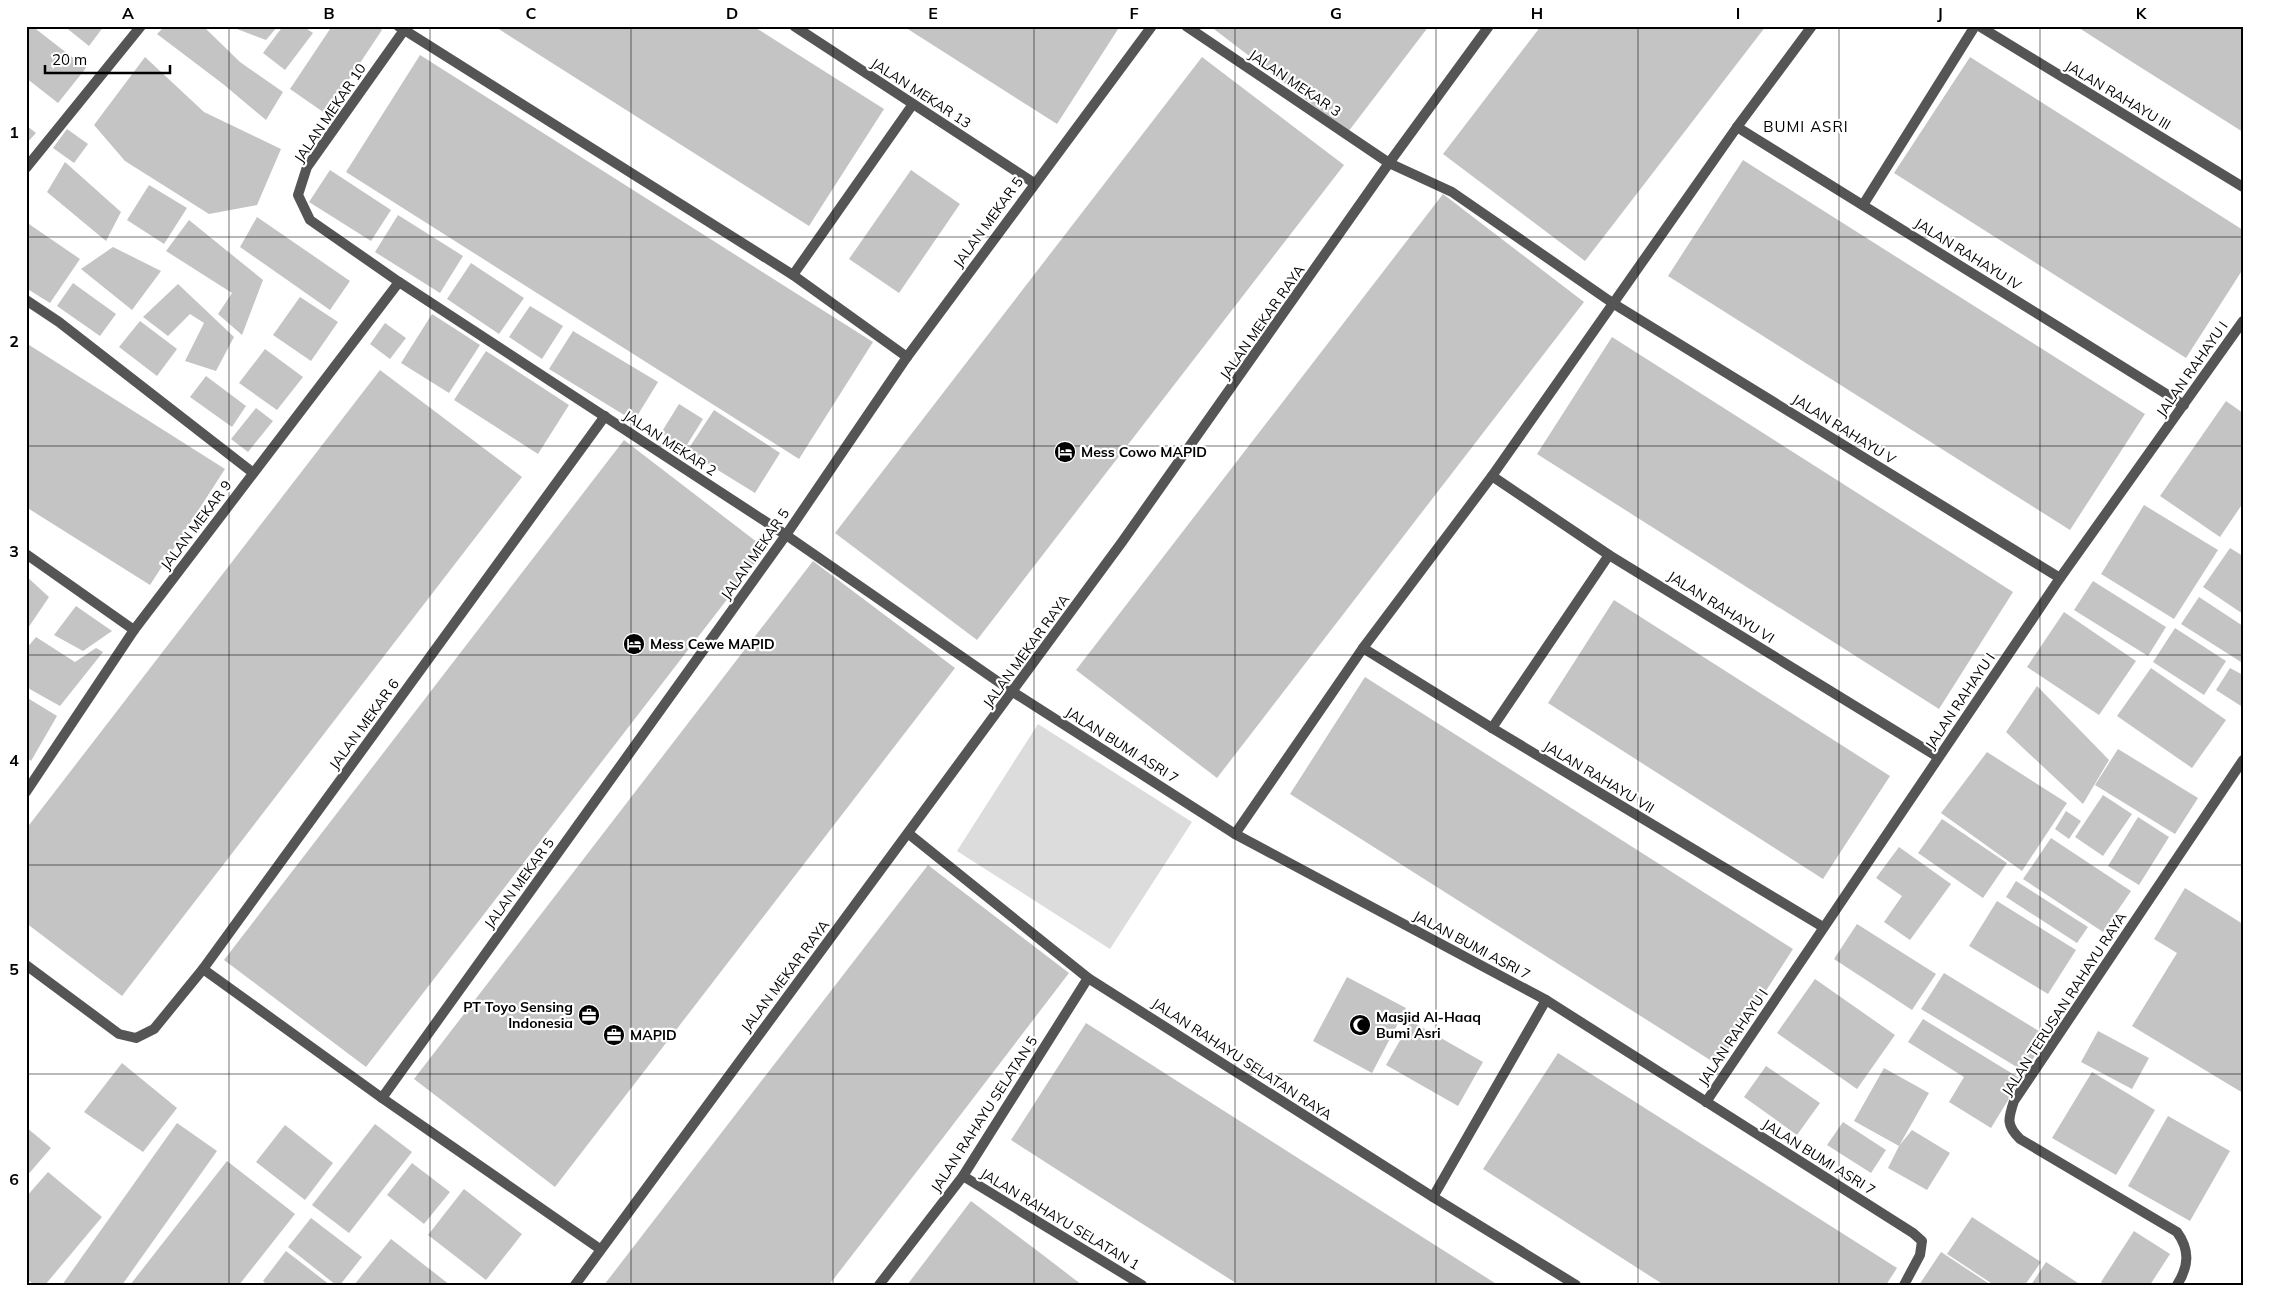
<svg xmlns="http://www.w3.org/2000/svg" width="2269" height="1311" font-family="Mulish,sans-serif">
<style>
.green{fill:#dcdcdc}
.building{fill:#c4c4c4}
.lines{fill:none;stroke-linecap:round;stroke-linejoin:round}
.street{stroke:#555;stroke-width:10}
.grid{fill:none;stroke:#000;stroke-width:1;stroke-opacity:0.55}
.labels{text-anchor:middle;dominant-baseline:central;stroke-width:4.5;stroke-linejoin:round;paint-order:stroke}
.street-label{font-size:14px;fill:#000;stroke:#fff}
.poi-label{font-size:14px;font-weight:bold;fill:#000;stroke:#fff;text-anchor:start}
.neighbourhood-label{font-size:15px;letter-spacing:1px;fill:#000;stroke:#fff}
.neatline{fill:none;stroke:#000;stroke-width:2}
.grid-label{font-size:16px;text-anchor:middle;font-weight:bold;fill:#000}
</style>
<rect width="100%" height="100%" fill="#fff"/>
<!-- green -->
<path class="green" d="M 1038,724 L 1192,822 L 1110,949 L 957,851 Z"/>
<!-- building -->
<g class="building">
<path d="M 26,26 L 32,26 L 86,68 L 58,103 L 26,78 Z"/>
<path d="M 64,26 L 104,26 L 89,46 Z"/>
<path d="M 165,26 L 203,26 L 240,62 L 283,92 L 266,120 L 223,84 L 157,34 Z"/>
<path d="M 229,26 L 278,26 L 266,40 Z"/>
<path d="M 283,26 L 303,26 L 313,33 L 285,70 L 263,53 Z"/>
<path d="M 332,26 L 376,26 L 382,30 L 326,114 L 290,89 Z"/>
<path d="M 494,26 L 753,26 L 884,109 L 809,226 Z"/>
<path d="M 903,26 L 1120,26 L 1057,124 Z"/>
<path d="M 1210,26 L 1429,26 L 1348,132 Z"/>
<path d="M 1541,26 L 1766,26 L 1585,261 L 1443,154 Z"/>
<path d="M 2076,26 L 2243,26 L 2243,132 L 2129,60 Z"/>
<path d="M 420,55 L 873,342 L 799,459 L 346,172 Z"/>
<path d="M 145,57 L 204,112 L 281,149 L 257,205 L 209,214 L 125,161 L 94,125 Z"/>
<path d="M 1202,57 L 1344,165 L 977,640 L 835,533 Z"/>
<path d="M 1970,57 L 2243,230 L 2243,269 L 2186,358 L 1894,173 Z"/>
<path d="M 26,125 L 36,133 L 26,144 Z"/>
<path d="M 67,129 L 88,144 L 74,163 L 53,148 Z"/>
<path d="M 1743,160 L 2145,414 L 2070,530 L 1668,276 Z"/>
<path d="M 65,162 L 121,212 L 106,241 L 47,192 Z"/>
<path d="M 330,170 L 391,210 L 371,241 L 309,202 Z"/>
<path d="M 911,170 L 960,204 L 899,293 L 849,259 Z"/>
<path d="M 149,185 L 187,208 L 164,244 L 127,220 Z"/>
<path d="M 1443,194 L 1584,302 L 1217,778 L 1076,670 Z"/>
<path d="M 398,215 L 463,256 L 440,293 L 375,252 Z"/>
<path d="M 257,217 L 350,281 L 330,310 L 240,247 Z"/>
<path d="M 189,220 L 263,280 L 242,335 L 218,314 L 232,293 L 166,251 Z"/>
<path d="M 26,222 L 80,259 L 50,303 L 26,288 Z"/>
<path d="M 113,247 L 161,271 L 132,310 L 81,269 Z"/>
<path d="M 471,263 L 524,298 L 499,334 L 447,299 Z"/>
<path d="M 73,283 L 116,314 L 100,336 L 57,306 Z"/>
<path d="M 178,284 L 234,337 L 216,371 L 185,361 L 204,323 L 190,314 L 168,336 L 143,317 Z"/>
<path d="M 300,297 L 338,322 L 311,361 L 273,335 Z"/>
<path d="M 530,306 L 563,326 L 542,359 L 509,337 Z"/>
<path d="M 432,314 L 480,345 L 449,393 L 401,363 Z"/>
<path d="M 140,321 L 177,349 L 157,376 L 119,347 Z"/>
<path d="M 385,323 L 406,338 L 390,359 L 370,344 Z"/>
<path d="M 573,331 L 658,382 L 634,421 L 549,369 Z"/>
<path d="M 1612,337 L 2013,592 L 1939,709 L 1537,454 Z"/>
<path d="M 26,343 L 225,469 L 150,585 L 26,507 Z"/>
<path d="M 265,349 L 303,377 L 277,410 L 239,383 Z"/>
<path d="M 486,351 L 569,405 L 538,454 L 454,400 Z"/>
<path d="M 380,370 L 522,477 L 122,996 L 26,923 L 26,829 Z"/>
<path d="M 206,376 L 246,406 L 232,427 L 190,397 Z"/>
<path d="M 2226,401 L 2243,413 L 2243,503 L 2220,537 L 2160,496 Z"/>
<path d="M 679,404 L 703,419 L 685,448 L 661,433 Z"/>
<path d="M 256,408 L 273,421 L 248,452 L 231,439 Z"/>
<path d="M 714,410 L 780,453 L 755,493 L 687,451 Z"/>
<path d="M 624,440 L 766,549 L 366,1067 L 224,960 Z"/>
<path d="M 2144,505 L 2218,550 L 2174,619 L 2101,574 Z"/>
<path d="M 2230,548 L 2243,556 L 2243,614 L 2203,587 Z"/>
<path d="M 813,561 L 955,668 L 555,1187 L 414,1079 Z"/>
<path d="M 26,576 L 49,597 L 26,631 Z"/>
<path d="M 2093,581 L 2166,627 L 2148,656 L 2074,610 Z"/>
<path d="M 2199,597 L 2243,626 L 2243,659 L 2241,662 L 2181,624 Z"/>
<path d="M 1614,600 L 1890,776 L 1823,879 L 1548,703 Z"/>
<path d="M 76,606 L 112,631 L 83,651 L 54,635 Z"/>
<path d="M 2064,612 L 2136,661 L 2099,715 L 2027,667 Z"/>
<path d="M 2175,628 L 2226,661 L 2204,695 L 2153,662 Z"/>
<path d="M 36,637 L 75,662 L 96,648 L 103,652 L 60,706 L 26,687 L 26,649 Z"/>
<path d="M 2151,668 L 2226,720 L 2192,768 L 2117,716 Z"/>
<path d="M 2230,668 L 2243,675 L 2243,703 L 2241,706 L 2216,690 Z"/>
<path d="M 1365,677 L 1793,949 L 1718,1065 L 1290,794 Z"/>
<path d="M 2037,686 L 2109,760 L 2083,804 L 2006,732 Z"/>
<path d="M 26,697 L 57,716 L 31,761 L 26,757 Z"/>
<path d="M 2118,749 L 2198,798 L 2175,834 L 2095,785 Z"/>
<path d="M 1987,752 L 2067,803 L 2022,871 L 1941,813 Z"/>
<path d="M 2103,795 L 2132,814 L 2103,856 L 2075,837 Z"/>
<path d="M 2066,811 L 2081,821 L 2069,839 L 2055,829 Z"/>
<path d="M 2138,817 L 2169,837 L 2139,885 L 2108,866 Z"/>
<path d="M 1942,819 L 2007,863 L 1983,898 L 1918,853 Z"/>
<path d="M 2051,838 L 2131,891 L 2103,932 L 2023,879 Z"/>
<path d="M 1899,847 L 1951,884 L 1910,940 L 1884,922 L 1902,896 L 1876,878 Z"/>
<path d="M 928,865 L 1069,973 L 942,1139 L 829,1285 L 604,1285 Z"/>
<path d="M 2016,881 L 2088,927 L 2077,943 L 2006,897 Z"/>
<path d="M 2185,888 L 2243,924 L 2243,1093 L 2132,1026 L 2177,953 L 2154,939 Z"/>
<path d="M 1997,901 L 2076,950 L 2048,994 L 1969,946 Z"/>
<path d="M 1857,924 L 1936,974 L 1912,1010 L 1834,959 Z"/>
<path d="M 1944,973 L 2047,1036 L 2025,1072 L 1921,1009 Z"/>
<path d="M 1347,977 L 1406,1008 L 1372,1073 L 1313,1041 Z"/>
<path d="M 1815,979 L 1895,1035 L 1857,1089 L 1777,1033 Z"/>
<path d="M 1923,1019 L 2021,1079 L 1991,1128 L 1949,1102 L 1964,1077 L 1908,1042 Z"/>
<path d="M 1411,1021 L 1483,1062 L 1458,1106 L 1386,1065 Z"/>
<path d="M 1086,1023 L 1301,1160 L 1498,1285 L 1239,1285 L 1081,1185 L 1011,1140 Z"/>
<path d="M 2098,1031 L 2149,1058 L 2132,1089 L 2081,1062 Z"/>
<path d="M 1558,1053 L 1897,1268 L 1886,1285 L 1664,1285 L 1483,1169 Z"/>
<path d="M 122,1063 L 177,1108 L 143,1152 L 84,1112 Z"/>
<path d="M 1766,1066 L 1820,1103 L 1797,1135 L 1744,1097 Z"/>
<path d="M 1884,1068 L 1929,1093 L 1899,1146 L 1912,1130 L 1950,1153 L 1927,1190 L 1888,1168 L 1899,1146 L 1854,1121 Z"/>
<path d="M 2092,1072 L 2155,1110 L 2116,1175 L 2052,1138 Z"/>
<path d="M 2168,1116 L 2230,1151 L 2190,1221 L 2128,1186 Z"/>
<path d="M 1843,1122 L 1886,1150 L 1871,1173 L 1827,1145 Z"/>
<path d="M 177,1123 L 217,1151 L 122,1285 L 62,1285 Z"/>
<path d="M 375,1124 L 412,1152 L 349,1233 L 312,1205 Z"/>
<path d="M 285,1125 L 333,1163 L 305,1200 L 256,1162 Z"/>
<path d="M 26,1127 L 51,1148 L 26,1177 Z"/>
<path d="M 227,1161 L 295,1214 L 239,1285 L 130,1285 Z"/>
<path d="M 412,1163 L 450,1192 L 424,1224 L 387,1195 Z"/>
<path d="M 48,1172 L 102,1217 L 45,1285 L 34,1285 L 26,1278 L 26,1197 Z"/>
<path d="M 464,1189 L 522,1234 L 486,1280 L 428,1235 Z"/>
<path d="M 971,1201 L 1039,1252 L 1082,1285 L 907,1285 Z"/>
<path d="M 1972,1217 L 2041,1262 L 2025,1285 L 1994,1285 L 1947,1254 Z"/>
<path d="M 311,1218 L 362,1257 L 340,1285 L 336,1285 L 288,1247 Z"/>
<path d="M 2134,1231 L 2170,1254 L 2150,1285 L 2104,1285 L 2101,1282 Z"/>
<path d="M 391,1239 L 450,1285 L 354,1285 Z"/>
<path d="M 286,1251 L 330,1285 L 267,1285 L 263,1281 Z"/>
<path d="M 1941,1252 L 1991,1285 L 1919,1285 Z"/>
<path d="M 2046,1262 L 2081,1285 L 2031,1285 Z"/>
</g>
<g class="lines">
<!-- street -->
<g class="street">
<path d="M 398,26 L 793,275 L 907,357"/>
<path d="M 407,26 L 307,167 L 298,195 L 310,220 L 399,282 L 786,535 L 1013,692 L 1235,834 L 1546,1000 L 1913,1233 L 1922,1241 L 1920,1255 L 1904,1285"/>
<path d="M 794,26 L 1034,183"/>
<path d="M 1186,26 L 1389,163 L 1452,192 L 1614,304 L 2060,578"/>
<path d="M 1979,26 L 2243,187"/>
<path d="M 1737,127 L 2184,405"/>
<path d="M 26,168 L 141,26"/>
<path d="M 1863,205 L 1975,26"/>
<path d="M 793,275 L 913,104"/>
<path d="M 26,300 L 59,322 L 252,472"/>
<path d="M 1492,476 L 1609,555 L 1938,757"/>
<path d="M 26,554 L 134,630"/>
<path d="M 1363,648 L 1492,728 L 1823,927"/>
<path d="M 1492,728 L 1609,555"/>
<path d="M 26,792 L 134,630 L 399,282"/>
<path d="M 909,834 L 1088,978 L 1433,1197 L 1576,1285"/>
<path d="M 1235,834 L 1363,648 L 1492,476 L 1737,127 L 1812,26"/>
<path d="M 26,965 L 119,1034 L 136,1038 L 154,1029 L 203,969 L 605,416"/>
<path d="M 203,969 L 382,1098 L 600,1249"/>
<path d="M 382,1098 L 786,535 L 907,357 L 1152,26"/>
<path d="M 1706,1102 L 2060,578 L 2243,321"/>
<path d="M 963,1176 L 1142,1285"/>
<path d="M 1433,1197 L 1546,1000"/>
<path d="M 575,1285 L 1122,542 L 1389,163 L 1489,26"/>
<path d="M 879,1285 L 963,1176 L 1088,978"/>
<path d="M 2177,1285 C 2189,1266 2190,1250 2177,1232 L 2020,1139 C 2006,1125 2008,1119 2014,1101 L 2243,760"/>
</g>
</g>
<!-- grid -->
<path class="grid" d="M 229,26 L 229,1285M 430,26 L 430,1285M 631,26 L 631,1285M 833,26 L 833,1285M 1034,26 L 1034,1285M 1235,26 L 1235,1285M 1436,26 L 1436,1285M 1638,26 L 1638,1285M 1839,26 L 1839,1285M 2040,26 L 2040,1285M 26,237 L 2243,237M 26,446 L 2243,446M 26,655 L 2243,655M 26,865 L 2243,865M 26,1074 L 2243,1074"/>
<!-- icons -->
<defs>
<g id="hotel-disc" transform="scale(1.125)"><circle r="9.5" fill="#000" stroke="#fff"/><path d="M-6-4.5h1.5V1H6V5H4.5V3h-9V5H-6ZM-4 0a1.8 1.8 0 1 1 3.6 0ZM.5 0V-2.5h3Q6-2.5 6 0Z" fill="#fff"/></g>
<g id="office-disc" transform="scale(1.125)"><circle r="9.5" fill="#000" stroke="#fff"/><path d="M-6-3h4V-5.5h4V-3h4V5H-6ZM-1-4.5V-3h2v-1.5ZM-6 0V1H6V0Z" fill="#fff"/></g>
<g id="mosque-disc" transform="scale(1.125)"><circle r="9.5" fill="#000" stroke="#fff"/><path d="M3.5-4.9A6 6 0 1 0 3.5 4.9A5 5 0 1 1 3.5-4.9Z" fill="#fff"/></g>
</defs>
<g fill-rule="evenodd">
<use href="#hotel-disc" x="1065" y="452"/>
<use href="#hotel-disc" x="634" y="644"/>
<use href="#office-disc" x="589" y="1015"/>
<use href="#mosque-disc" x="1360" y="1025"/>
<use href="#office-disc" x="614" y="1035"/>
</g>
<g class="labels">
<!-- street labels -->
<g class="street-label">
<text transform="translate(1295 83) rotate(34)">JALAN MEKAR 3</text>
<text transform="translate(921 93) rotate(33)">JALAN MEKAR 13</text>
<text transform="translate(2118 95) rotate(31)">JALAN RAHAYU III</text>
<text transform="translate(330 113) rotate(-56)">JALAN MEKAR 10</text>
<text transform="translate(988 222) rotate(-54)">JALAN MEKAR 5</text>
<text transform="translate(1968 254) rotate(32)">JALAN RAHAYU IV</text>
<text transform="translate(1262 322) rotate(-55)">JALAN MEKAR RAYA</text>
<text transform="translate(2192 369) rotate(-55)">JALAN RAHAYU I</text>
<text transform="translate(1844 429) rotate(32)">JALAN RAHAYU V</text>
<text transform="translate(670 443) rotate(33)">JALAN MEKAR 2</text>
<text transform="translate(196 525) rotate(-53)">JALAN MEKAR 9</text>
<text transform="translate(755 554) rotate(-55)">JALAN MEKAR 5</text>
<text transform="translate(1721 607) rotate(32)">JALAN RAHAYU VI</text>
<text transform="translate(1026 651) rotate(-54)">JALAN MEKAR RAYA</text>
<text transform="translate(1960 701) rotate(-56)">JALAN RAHAYU I</text>
<text transform="translate(364 724) rotate(-54)">JALAN MEKAR 6</text>
<text transform="translate(1122 745) rotate(32)">JALAN BUMI ASRI 7</text>
<text transform="translate(1599 777) rotate(31)">JALAN RAHAYU VII</text>
<text transform="translate(519 883) rotate(-54)">JALAN MEKAR 5</text>
<text transform="translate(1472 945) rotate(28)">JALAN BUMI ASRI 7</text>
<text transform="translate(785 976) rotate(-53)">JALAN MEKAR RAYA</text>
<text transform="translate(2064 1004) rotate(-57)">JALAN TERUSAN RAHAYU RAYA</text>
<text transform="translate(1733 1037) rotate(-56)">JALAN RAHAYU I</text>
<text transform="translate(1242 1059) rotate(33)">JALAN RAHAYU SELATAN RAYA</text>
<text transform="translate(984 1114) rotate(-57)">JALAN RAHAYU SELATAN 5</text>
<text transform="translate(1819 1157) rotate(32)">JALAN BUMI ASRI 7</text>
<text transform="translate(1060 1219) rotate(31)">JALAN RAHAYU SELATAN 1</text>
</g>
<!-- poi labels -->
<g class="poi-label">
<text x="1081" y="452">Mess Cowo MAPID</text>
<text x="650" y="644">Mess Cewe MAPID</text>
<text x="573" y="1007" text-anchor="end">PT Toyo Sensing<tspan x="573" dy="16">Indonesia</tspan></text>
<text x="1376" y="1017">Masjid Al-Haaq<tspan x="1376" dy="16">Bumi Asri</tspan></text>
<text x="630" y="1035">MAPID</text>
</g>
<!-- neighbourhood labels -->
<g class="neighbourhood-label">
<text x="1806" y="126">BUMI ASRI</text>
</g>
</g>
<!-- border -->
<rect width="2269" height="1311" fill="none" stroke="#ffffff" stroke-width="55"/>
<!-- scale -->
<path d="M45 65v8h125v-8" fill="none" stroke="#000000" stroke-width="2.5"/>
<text x="52" y="65" font-size="15" fill="#000000" stroke="#ffffff" stroke-width="4" paint-order="stroke">20 m</text>
<rect x="28" y="28" width="2214" height="1256" class="neatline"/>
<g class="grid-label">
<text x="128" y="19">A</text>
<text x="329" y="19">B</text>
<text x="531" y="19">C</text>
<text x="732" y="19">D</text>
<text x="933" y="19">E</text>
<text x="1134" y="19">F</text>
<text x="1336" y="19">G</text>
<text x="1537" y="19">H</text>
<text x="1738" y="19">I</text>
<text x="1940" y="19">J</text>
<text x="2141" y="19">K</text>
<text x="14" y="138">1</text>
<text x="14" y="347">2</text>
<text x="14" y="557">3</text>
<text x="14" y="766">4</text>
<text x="14" y="975">5</text>
<text x="14" y="1185">6</text>
</g>
</svg>
